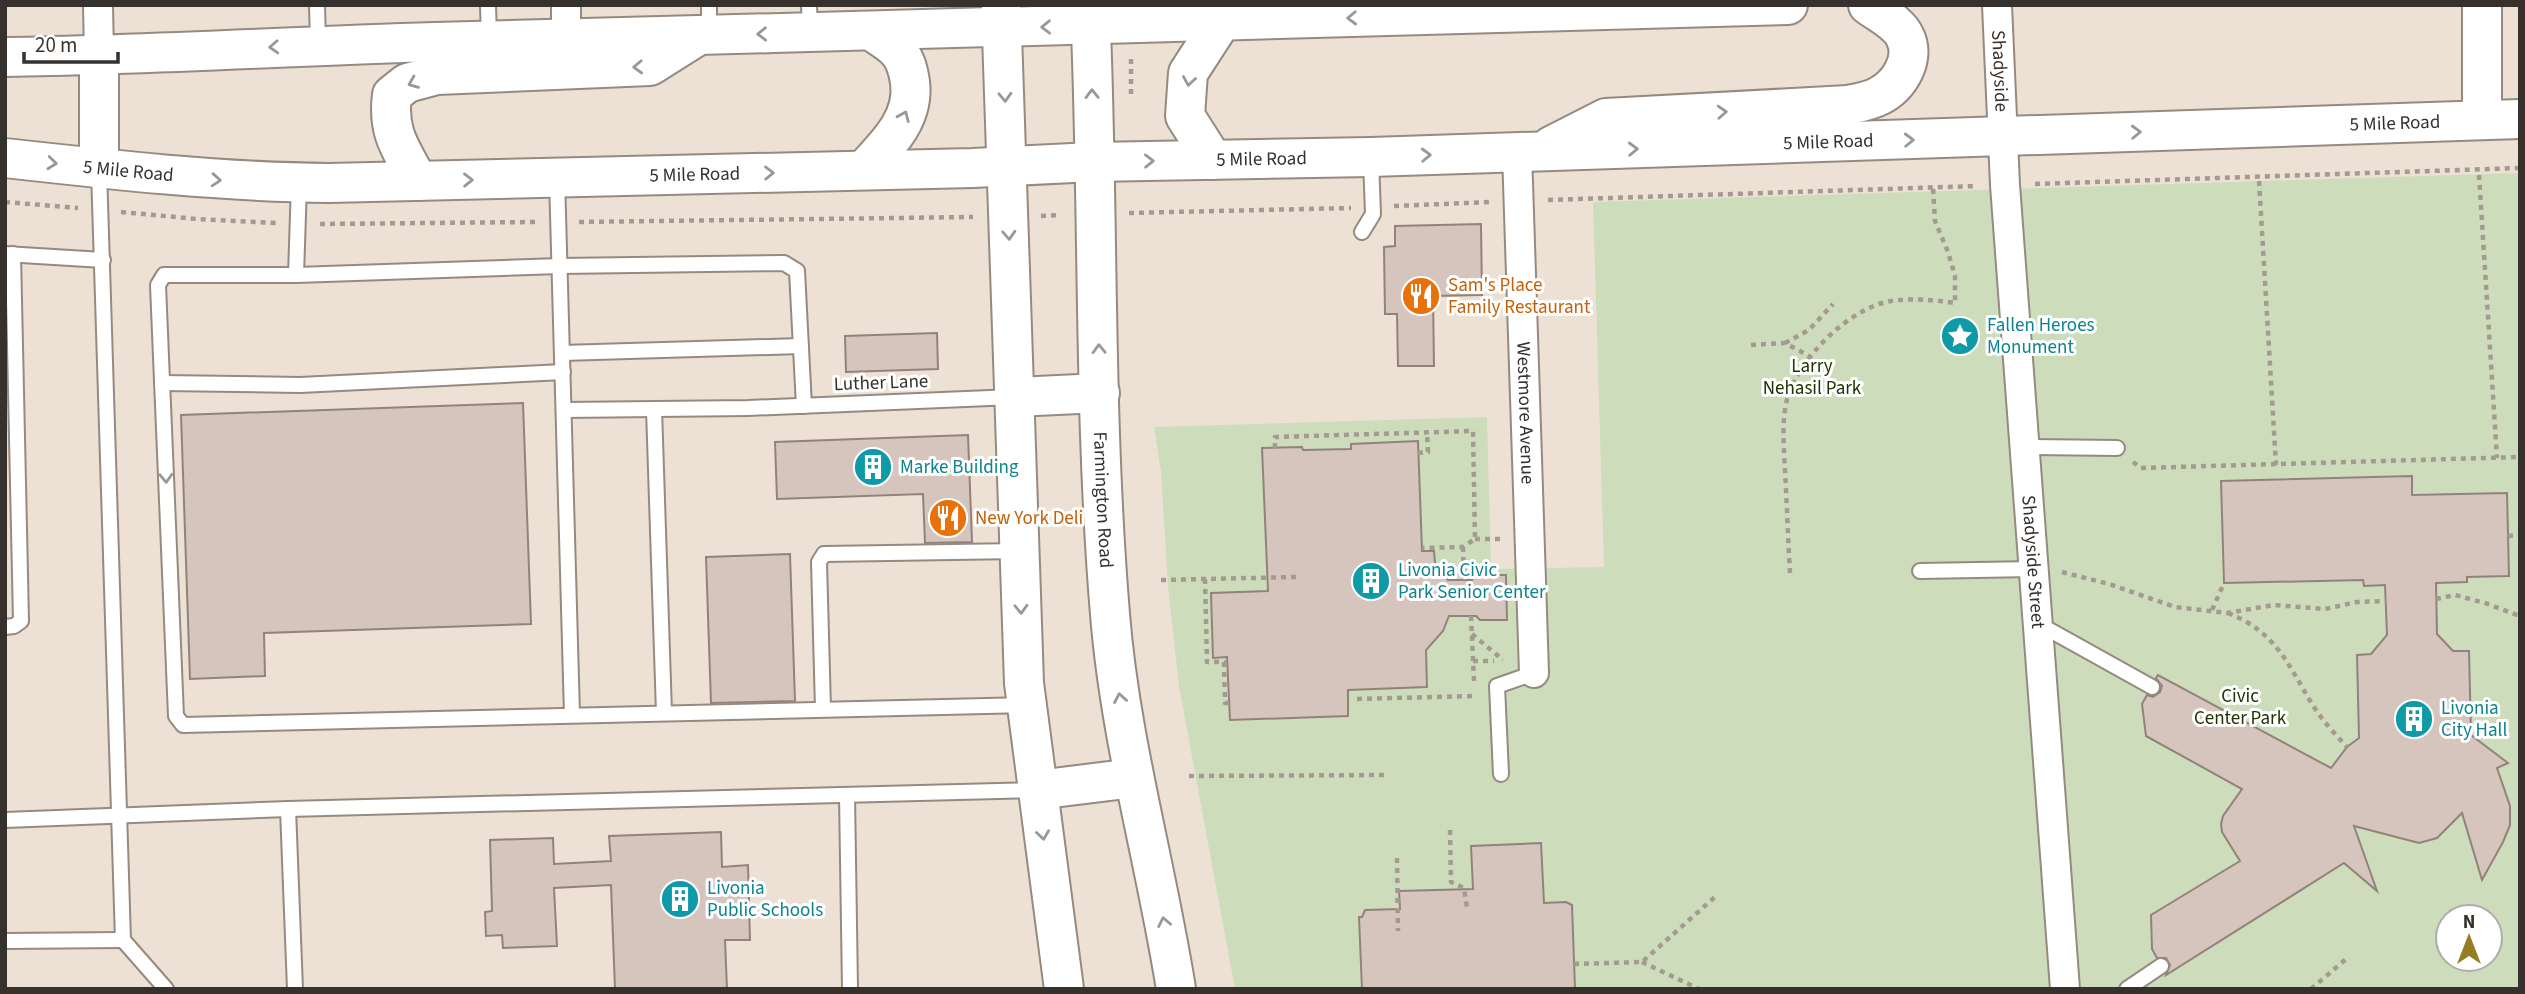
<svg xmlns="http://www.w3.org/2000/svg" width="2525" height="994" font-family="'Source Sans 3',sans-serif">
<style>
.green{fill:#cdddbb;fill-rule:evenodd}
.building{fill:#d5c5bd;stroke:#91837b;stroke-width:2}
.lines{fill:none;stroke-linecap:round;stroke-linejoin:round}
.lane-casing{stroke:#968a80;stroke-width:18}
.street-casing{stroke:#968a80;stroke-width:32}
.secondary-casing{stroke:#968a80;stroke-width:42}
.path{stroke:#a49a92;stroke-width:4.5;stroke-dasharray:5 5;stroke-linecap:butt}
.lane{stroke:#fff;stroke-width:14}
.street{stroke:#fff;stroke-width:28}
.secondary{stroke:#fff;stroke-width:38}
.oneway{stroke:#9a9896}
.labels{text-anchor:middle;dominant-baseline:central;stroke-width:6;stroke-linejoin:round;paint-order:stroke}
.street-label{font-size:19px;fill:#36312d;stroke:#fff}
.food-label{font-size:19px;fill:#c56008;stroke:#fff;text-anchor:start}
.culture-label{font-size:19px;fill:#0d838f;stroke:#fff;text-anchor:start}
.park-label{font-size:19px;fill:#213300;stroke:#fff}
</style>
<rect width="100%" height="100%" fill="#ede1d5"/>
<!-- green -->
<path class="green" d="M 2520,173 L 2520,989 L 1235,989 L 1179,686 L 1168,586 L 1161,472 L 1154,427 L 1487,417 L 1491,569 L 1604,567 L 1593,202 ZM 2448,917 L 2490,917 L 2490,959 L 2448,959 Z"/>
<!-- building -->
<g class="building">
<path d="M 1481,224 L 1482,295 L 1433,296 L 1434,366 L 1398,366 L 1397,314 L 1385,314 L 1384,247 L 1395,246 L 1395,226 Z"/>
<path d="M 937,333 L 938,369 L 846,372 L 845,336 Z"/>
<path d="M 523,403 L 531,624 L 264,633 L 265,676 L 190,679 L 181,415 Z"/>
<path d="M 968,435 L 972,542 L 925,543 L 923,494 L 777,499 L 775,442 Z"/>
<path d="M 1418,441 L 1422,551 L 1434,551 L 1435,563 L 1448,580 L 1472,580 L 1476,575 L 1506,575 L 1507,620 L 1480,620 L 1476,616 L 1449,616 L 1443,631 L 1426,650 L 1427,687 L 1348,690 L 1348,716 L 1230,720 L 1227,657 L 1213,658 L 1211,593 L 1268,591 L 1262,448 L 1302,447 L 1303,450 L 1351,449 L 1351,444 Z"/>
<path d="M 2412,476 L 2412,495 L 2507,493 L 2509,576 L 2467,577 L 2467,582 L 2436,583 L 2437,634 L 2453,651 L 2469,651 L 2471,735 L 2508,763 L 2497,768 L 2510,806 L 2510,825 L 2503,842 L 2482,880 L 2462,813 L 2437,838 L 2419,843 L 2354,826 L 2377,891 L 2344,863 L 2166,975 L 2170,965 L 2166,958 L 2157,958 L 2152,949 L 2151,915 L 2240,861 L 2222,832 L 2221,824 L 2223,816 L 2242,789 L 2146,736 L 2142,704 L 2147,695 L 2153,697 L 2160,692 L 2162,686 L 2156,678 L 2158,675 L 2331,768 L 2347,747 L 2359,738 L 2357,655 L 2371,654 L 2387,635 L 2385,585 L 2364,586 L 2363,580 L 2224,583 L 2221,481 Z"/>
<path d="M 790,554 L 795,701 L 711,703 L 706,557 Z"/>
<path d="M 721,832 L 722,867 L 748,865 L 750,940 L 725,940 L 727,989 L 615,989 L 611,885 L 554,888 L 557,946 L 503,948 L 502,935 L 486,936 L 485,912 L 492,911 L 490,840 L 553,838 L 554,864 L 611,861 L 609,836 Z"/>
<path d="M 1541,843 L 1544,903 L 1566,902 L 1572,905 L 1575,989 L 1362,989 L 1359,917 L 1362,917 L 1365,910 L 1400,909 L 1399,891 L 1473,889 L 1471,846 Z"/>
</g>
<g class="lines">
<!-- lane casing -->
<g class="lane-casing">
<g id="lane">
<path d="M 317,5 L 318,44"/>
<path d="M 488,5 L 489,40"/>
<path d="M 709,5 L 709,32"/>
<path d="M 809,5 L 810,32"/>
<path d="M 99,170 L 123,940 L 166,989"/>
<path d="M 557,178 L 572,715"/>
<path d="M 299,184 L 296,275 L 164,275 L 158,285 L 176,716 L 183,725 L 1026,705"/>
<path d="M 1362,232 L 1373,214 L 1371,159"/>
<path d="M 5,254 L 103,260"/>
<path d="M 296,275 L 560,266 L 784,263 L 797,271 L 804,406"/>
<path d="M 562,353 L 801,346"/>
<path d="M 162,383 L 300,385 L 563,372"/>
<path d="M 654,409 L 664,713"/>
<path d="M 564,410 L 748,408 L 1014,397"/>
<path d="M 2025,447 L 2117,448"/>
<path d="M 1920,571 L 2033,569"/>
<path d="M 2037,623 L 2152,687"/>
<path d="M 5,627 L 14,626 L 21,621 L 13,254"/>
<path d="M 823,709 L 819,562 L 824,554 L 1020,551"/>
<path d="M 1501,774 L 1497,686 L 1534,673"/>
<path d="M 847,795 L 850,989"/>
<path d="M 288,809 L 295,989"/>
<path d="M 5,820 L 288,809 L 1035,790"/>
<path d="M 5,941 L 123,940"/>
<path d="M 2127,989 L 2161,966"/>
</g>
</g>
<!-- street casing -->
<g class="street-casing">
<g id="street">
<path d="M 98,5 L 99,56"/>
<path d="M 566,5 L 566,40"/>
<path id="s1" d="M 1997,5 L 2005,185 L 2065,989"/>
<path id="s2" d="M 1517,152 L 1534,673"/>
</g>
</g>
<!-- secondary casing -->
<g class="secondary-casing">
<g id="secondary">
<path d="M 1001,5 L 1024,683 L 1064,989"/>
<path id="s3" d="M 1090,5 C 1099,208 1093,411 1110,614 C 1120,740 1156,863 1176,989"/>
<path d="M 2482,5 L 2482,120"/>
<path d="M 99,56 L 99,169"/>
<path d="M 5,57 C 149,55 292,46 435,42 C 886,30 1337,19 1788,5"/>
<path d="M 1551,146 L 1606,118 L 1848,105 C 1858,103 1870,101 1879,96 C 1899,86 1916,59 1905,37 C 1899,23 1880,14 1868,5"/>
<path id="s4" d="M 5,158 C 113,170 221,182 329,183 L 973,168 L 1093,162 L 1371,157 L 2520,119"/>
<path d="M 1213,160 L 1185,116 L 1188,73 L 1221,22"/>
<path d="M 864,170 C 887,145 915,119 910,82 C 908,69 905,57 895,48 C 889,42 880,37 873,32"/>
<path d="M 418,181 C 401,149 387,133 392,95 L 407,83 L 437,75 L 650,66 L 696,37"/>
<path d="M 1015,397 L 1100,393"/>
<path d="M 1037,790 L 1134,778"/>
</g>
</g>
<!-- path -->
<g class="path">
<path d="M 1131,59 L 1131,96"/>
<path d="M 2479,175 L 2497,458"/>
<path d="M 2259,181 L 2276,465"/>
<path d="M 2035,184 L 2520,168"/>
<path d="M 1548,200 L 1977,186"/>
<path d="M 5,202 L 78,208"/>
<path d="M 1394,206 L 1491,202"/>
<path d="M 121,212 L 197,219 L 277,223"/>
<path d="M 1129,213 L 1351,208"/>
<path d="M 1041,216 L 1060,215"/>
<path d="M 579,222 L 973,217"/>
<path d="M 320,224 L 535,222"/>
<path d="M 1785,343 L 1809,330 L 1833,304"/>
<path d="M 1751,345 L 1785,343 L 1809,356"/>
<path d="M 1275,448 L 1275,437 L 1473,431 L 1475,539 L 1463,547 L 1422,548"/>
<path d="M 1418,453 L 1428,452 L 1427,433"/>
<path d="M 2133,462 L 2141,468 L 2520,457"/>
<path d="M 2508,536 L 2520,535"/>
<path d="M 1475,539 L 1501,539"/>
<path d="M 1463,547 L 1464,580"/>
<path d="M 2062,572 L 2109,584 L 2175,607 L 2227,613 L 2274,605 L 2325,609 L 2357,602 L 2386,601"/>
<path d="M 1790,573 C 1788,539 1787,505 1785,471 C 1784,447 1781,419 1788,396 C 1801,357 1849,308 1891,301 C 1913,298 1934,300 1955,303 L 1955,276 L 1948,252 L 1935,221 L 1933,188"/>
<path d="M 1205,579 L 1207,662 L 1224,662 L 1225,703 L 1229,703"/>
<path d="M 1161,580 L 1296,577"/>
<path d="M 2436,599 L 2455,595 L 2485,603 L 2520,616"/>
<path d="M 2212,610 L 2224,583"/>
<path d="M 2228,613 C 2277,633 2287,663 2312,704 C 2322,720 2335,734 2347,747"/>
<path d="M 1471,616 L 1474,681"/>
<path d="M 1472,634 L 1503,660"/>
<path d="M 1473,661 L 1494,661"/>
<path d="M 1357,699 L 1474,696"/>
<path d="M 1189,776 L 1388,775"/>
<path d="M 1450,830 L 1451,882 L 1464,888 L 1467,908"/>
<path d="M 1397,858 L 1398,931"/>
<path d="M 1642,962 L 1699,989"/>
<path d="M 1574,964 L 1642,962 L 1716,896"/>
<path d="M 2311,989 L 2346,959"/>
</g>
<!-- lane -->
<use href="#lane" class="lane"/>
<!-- street -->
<use href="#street" class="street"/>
<!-- secondary -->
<use href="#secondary" class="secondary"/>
</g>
<!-- one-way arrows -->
<defs><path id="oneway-chevron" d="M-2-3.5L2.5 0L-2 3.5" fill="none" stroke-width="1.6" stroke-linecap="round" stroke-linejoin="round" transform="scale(1.75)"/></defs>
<g class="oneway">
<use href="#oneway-chevron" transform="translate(1352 18) rotate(178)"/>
<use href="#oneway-chevron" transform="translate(1046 27) rotate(179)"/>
<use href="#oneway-chevron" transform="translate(762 34) rotate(179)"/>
<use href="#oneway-chevron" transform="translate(274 47) rotate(177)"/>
<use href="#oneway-chevron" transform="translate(638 67) rotate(178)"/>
<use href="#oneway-chevron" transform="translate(1189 81) rotate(99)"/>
<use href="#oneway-chevron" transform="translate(413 83) rotate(158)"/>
<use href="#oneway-chevron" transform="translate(1092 94) rotate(-91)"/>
<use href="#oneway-chevron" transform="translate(1005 97) rotate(88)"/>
<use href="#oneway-chevron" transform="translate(1722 112) rotate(-3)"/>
<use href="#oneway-chevron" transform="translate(904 116) rotate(-67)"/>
<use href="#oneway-chevron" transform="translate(2136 132) rotate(-2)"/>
<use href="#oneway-chevron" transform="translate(1909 140) rotate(-2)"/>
<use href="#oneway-chevron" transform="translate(1633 149) rotate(-2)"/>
<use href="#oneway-chevron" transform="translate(1426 155) rotate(-2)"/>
<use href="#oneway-chevron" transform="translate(1149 161) rotate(-1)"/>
<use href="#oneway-chevron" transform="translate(52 163) rotate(6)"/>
<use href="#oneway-chevron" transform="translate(769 173) rotate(-1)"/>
<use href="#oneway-chevron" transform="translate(216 180) rotate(4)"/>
<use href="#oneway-chevron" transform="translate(468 180) rotate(-1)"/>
<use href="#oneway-chevron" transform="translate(1009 235) rotate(87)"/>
<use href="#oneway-chevron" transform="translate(1099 349) rotate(-92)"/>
<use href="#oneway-chevron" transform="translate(166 478) rotate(88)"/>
<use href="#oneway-chevron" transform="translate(1021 609) rotate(88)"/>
<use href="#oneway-chevron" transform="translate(1120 698) rotate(-100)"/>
<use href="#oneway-chevron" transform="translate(1043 835) rotate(82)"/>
<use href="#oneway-chevron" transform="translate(1164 922) rotate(-101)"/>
</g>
<!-- icons -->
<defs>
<g id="restaurant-disc" transform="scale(2.0125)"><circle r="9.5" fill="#e8710a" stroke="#fff"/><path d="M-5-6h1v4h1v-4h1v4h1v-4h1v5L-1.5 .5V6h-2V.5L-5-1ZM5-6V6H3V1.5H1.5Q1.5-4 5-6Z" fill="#fff"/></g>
<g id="sight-disc" transform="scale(2.0125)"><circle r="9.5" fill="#0f9aa8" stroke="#fff"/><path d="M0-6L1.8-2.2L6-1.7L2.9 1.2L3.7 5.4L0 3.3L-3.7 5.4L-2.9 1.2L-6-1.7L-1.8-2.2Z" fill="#fff"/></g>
<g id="building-disc" transform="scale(2.0125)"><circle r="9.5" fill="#0f9aa8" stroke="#fff"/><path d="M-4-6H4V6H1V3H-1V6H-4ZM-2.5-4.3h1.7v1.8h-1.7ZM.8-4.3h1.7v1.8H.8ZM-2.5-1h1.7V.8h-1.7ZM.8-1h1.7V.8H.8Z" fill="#fff"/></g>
</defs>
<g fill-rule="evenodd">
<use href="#restaurant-disc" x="1421" y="296"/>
<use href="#sight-disc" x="1960" y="336"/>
<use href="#building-disc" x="873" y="467"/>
<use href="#restaurant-disc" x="948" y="518"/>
<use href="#building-disc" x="1371" y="581"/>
<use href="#building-disc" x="2414" y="719"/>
<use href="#building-disc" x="680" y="899"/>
</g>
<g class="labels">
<!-- street labels -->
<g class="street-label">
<text stroke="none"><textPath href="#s1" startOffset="66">Shadyside</textPath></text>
<text stroke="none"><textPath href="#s4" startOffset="2392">5 Mile Road</textPath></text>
<text stroke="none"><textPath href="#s4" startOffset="1825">5 Mile Road</textPath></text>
<text stroke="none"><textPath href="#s4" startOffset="1258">5 Mile Road</textPath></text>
<text stroke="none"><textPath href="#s4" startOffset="124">5 Mile Road</textPath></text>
<text stroke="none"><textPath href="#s4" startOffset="691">5 Mile Road</textPath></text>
<text transform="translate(881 383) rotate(-2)">Luther Lane</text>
<text stroke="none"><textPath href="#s2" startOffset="261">Westmore Avenue</textPath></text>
<text stroke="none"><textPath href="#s3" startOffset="495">Farmington Road</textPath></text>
<text stroke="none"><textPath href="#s1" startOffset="558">Shadyside Street</textPath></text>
</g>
<!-- food labels -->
<g class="food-label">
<text x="1448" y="285">Sam's Place<tspan x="1448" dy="22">Family Restaurant</tspan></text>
<text x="975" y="518">New York Deli</text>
</g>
<!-- culture labels -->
<g class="culture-label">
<text x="1987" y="325">Fallen Heroes<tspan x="1987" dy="22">Monument</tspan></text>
<text x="900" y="467">Marke Building</text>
<text x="1398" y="570">Livonia Civic<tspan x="1398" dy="22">Park Senior Center</tspan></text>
<text x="2441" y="708">Livonia<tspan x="2441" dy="22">City Hall</tspan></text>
<text x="707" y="888">Livonia<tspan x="707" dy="22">Public Schools</tspan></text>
</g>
<!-- park labels -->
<g class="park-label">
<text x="1812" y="366">Larry<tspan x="1812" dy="22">Nehasil Park</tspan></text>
<text x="2240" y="696">Civic<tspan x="2240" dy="22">Center Park</tspan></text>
</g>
</g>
<!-- border -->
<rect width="2525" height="994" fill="none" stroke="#36312d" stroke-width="14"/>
<!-- north arrow -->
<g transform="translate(2469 938)"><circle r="33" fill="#ffffff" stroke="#afadab" stroke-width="2"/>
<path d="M0-5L12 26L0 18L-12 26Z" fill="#957d24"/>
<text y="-10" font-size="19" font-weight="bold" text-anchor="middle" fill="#36312d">N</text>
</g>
<!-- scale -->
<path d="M24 52v10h94v-10" fill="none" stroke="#36312d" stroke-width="3.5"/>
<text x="35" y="52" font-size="21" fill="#36312d" stroke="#ffffff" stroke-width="5" paint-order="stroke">20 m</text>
</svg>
